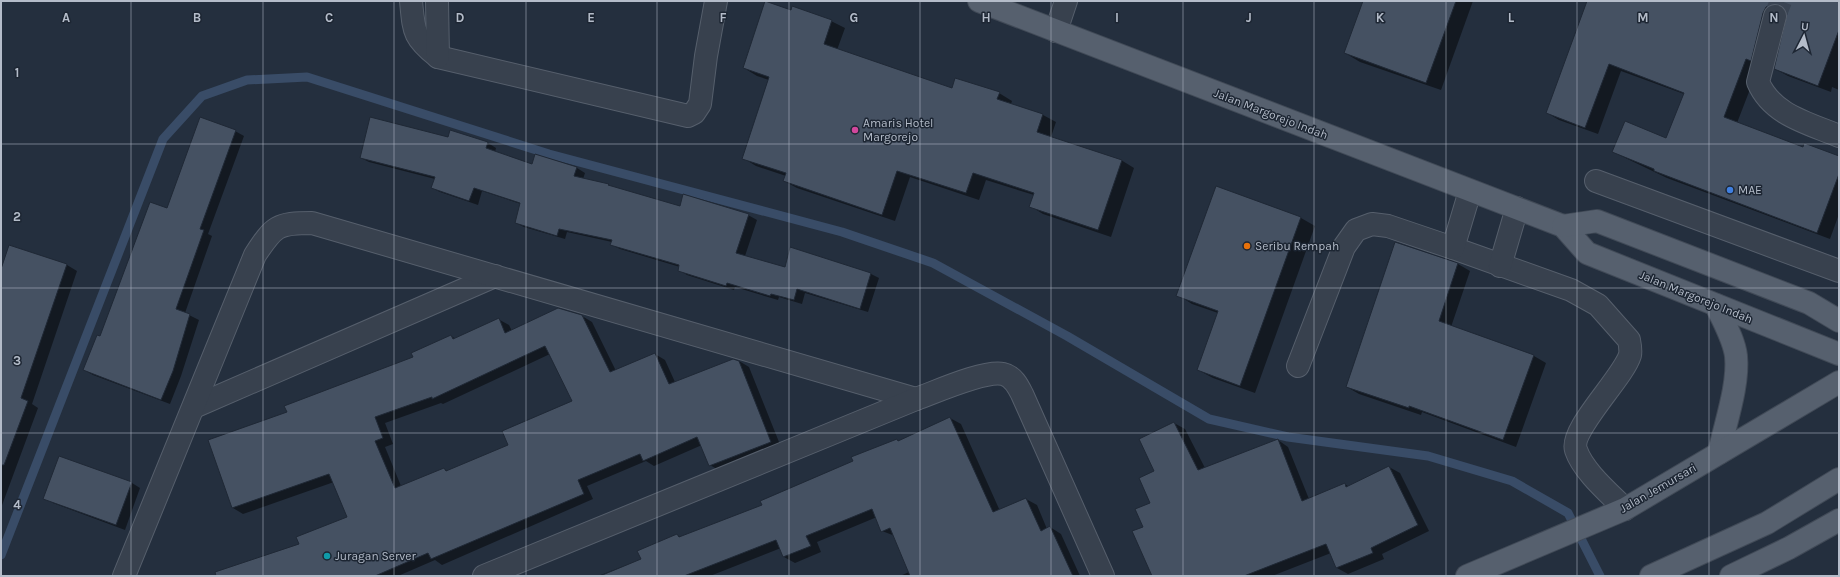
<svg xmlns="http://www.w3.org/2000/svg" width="1840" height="577" font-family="Karla,sans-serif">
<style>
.shadow{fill:#0007;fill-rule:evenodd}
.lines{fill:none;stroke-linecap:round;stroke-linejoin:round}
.stream{stroke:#394c67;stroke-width:9}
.building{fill:#455162;stroke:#1f2835;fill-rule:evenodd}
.minor-tunnel{stroke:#3a4453;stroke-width:22;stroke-dasharray:22 11;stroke-linecap:butt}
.minor-casing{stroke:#565f6c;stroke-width:24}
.major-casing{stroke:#414a57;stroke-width:24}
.minor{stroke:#38414e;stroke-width:22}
.major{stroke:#56606e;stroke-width:22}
.grid{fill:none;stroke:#b4bcc9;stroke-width:1;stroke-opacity:0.55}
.hotel-dot{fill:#d1479c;stroke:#1d2633;stroke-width:1.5}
.shop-dot{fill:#3f7fe0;stroke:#1d2633;stroke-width:1.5}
.food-dot{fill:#e8710a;stroke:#1d2633;stroke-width:1.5}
.culture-dot{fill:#0f9aa8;stroke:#1d2633;stroke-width:1.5}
.labels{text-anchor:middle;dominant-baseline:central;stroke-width:3;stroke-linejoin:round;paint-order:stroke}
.street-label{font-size:12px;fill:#b4bcc9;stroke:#1d2633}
.poi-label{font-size:12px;fill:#b4bcc9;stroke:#1d2633;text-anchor:start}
.grid-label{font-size:13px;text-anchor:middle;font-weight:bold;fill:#b4bcc9;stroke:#1d2633;stroke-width:3;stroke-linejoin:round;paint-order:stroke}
</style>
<rect width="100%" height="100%" fill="#242f3e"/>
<!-- shadow -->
<g class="shadow">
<path d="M 1364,1 L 1473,1 L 1441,90 L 1360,62 L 1345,53 Z"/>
<path d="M 1588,1 L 1839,1 L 1839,90 L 1832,87 L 1831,92 L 1788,76 L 1775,69 L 1788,13 L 1785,11 L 1779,14 L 1737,123 L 1804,148 L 1839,157 L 1839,214 L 1830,239 L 1667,178 L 1613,152 L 1667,140 L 1684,94 L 1621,71 L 1598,134 L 1559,120 L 1547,113 Z"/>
<path d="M 792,11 L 831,21 L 845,28 L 837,50 L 953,89 L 999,93 L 1012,101 L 1011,104 L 1043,115 L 1056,122 L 1051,137 L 1121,160 L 1134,168 L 1111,237 L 1043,214 L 1030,206 L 1034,195 L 986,180 L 979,200 L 910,177 L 895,221 L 797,188 L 784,181 L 786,176 L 756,166 L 743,158 L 769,80 L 757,76 L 744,68 Z"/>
<path d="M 235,131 L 244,136 L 208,234 L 212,236 L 185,313 L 199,320 L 181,376 L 170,404 L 93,375 L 84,370 L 167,209 Z"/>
<path d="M 451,131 L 488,143 L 496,148 L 495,152 L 533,165 L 577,168 L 585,173 L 583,179 L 608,185 L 614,188 L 680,207 L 748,215 L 757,220 L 745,256 L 786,268 L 791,248 L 871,274 L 879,278 L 868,312 L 805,293 L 802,304 L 779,297 L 778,300 L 735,287 L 734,290 L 687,275 L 679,270 L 680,267 L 620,249 L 612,245 L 612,242 L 567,232 L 565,239 L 524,227 L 516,223 L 521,204 L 482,191 L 478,205 L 440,192 L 432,188 L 435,179 L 369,162 L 361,158 L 449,138 Z"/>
<path d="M 1301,218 L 1315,226 L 1255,393 L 1213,378 L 1198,370 L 1218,313 L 1192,304 L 1178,295 Z"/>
<path d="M 1396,243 L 1458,264 L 1470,271 L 1451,327 L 1534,356 L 1546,363 L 1516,447 L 1422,412 L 1421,415 L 1359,394 L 1347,387 Z"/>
<path d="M 10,246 L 67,265 L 77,271 L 32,404 L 38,408 L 1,508 L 1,272 Z"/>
<path d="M 582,316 L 592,322 L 616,371 L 655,354 L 665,360 L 675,382 L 739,361 L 749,367 L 781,447 L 720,471 L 710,465 L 702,445 L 654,466 L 646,461 L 587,486 L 593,499 L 442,565 L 435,560 L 398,576 L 255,576 L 300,544 L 349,518 L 334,482 L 243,514 L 233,508 L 209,441 L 288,413 L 415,358 L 451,336 L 456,339 L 498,319 L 509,325 L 512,331 ZM 550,354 L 573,402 L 510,446 L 448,471 L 444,469 L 401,486 L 385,447 L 393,444 L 385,423 L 441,403 L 443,404 Z"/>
<path d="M 950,418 L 961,424 L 1000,511 L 1026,499 L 1037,505 L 1047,529 L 1050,527 L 1061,534 L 1080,576 L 900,576 L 909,572 L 895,536 L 882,531 L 877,517 L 817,542 L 821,552 L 795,563 L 784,557 L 781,548 L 710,576 L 598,576 L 642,559 L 677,535 L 681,537 L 763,506 L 897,440 L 899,441 Z"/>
<path d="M 1174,423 L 1185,429 L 1205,468 L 1278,440 L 1288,447 L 1309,499 L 1345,484 L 1349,487 L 1389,467 L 1400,473 L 1429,531 L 1382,554 L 1384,559 L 1348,574 L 1337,568 L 1331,553 L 1272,576 L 1153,576 L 1144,527 Z"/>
<path d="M 59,457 L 132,483 L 140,488 L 125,530 L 53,503 L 45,498 Z"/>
</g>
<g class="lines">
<!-- stream -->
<path class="stream" d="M 1,555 L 163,139 L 202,96 L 247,80 L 307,77 L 549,154 L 842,232 L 933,263 L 1067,336 L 1209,419 L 1288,437 L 1428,456 L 1512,481 L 1568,513 L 1600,576"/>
</g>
<!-- building -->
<g class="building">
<path d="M 765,1 L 791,10 L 792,6 L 832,20 L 824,44 L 952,88 L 955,78 L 1000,92 L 997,99 L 1043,114 L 1037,132 L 1122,160 L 1098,230 L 1029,207 L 1034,193 L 973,173 L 966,193 L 897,171 L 882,215 L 783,181 L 786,173 L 742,159 L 769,77 L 743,68 Z"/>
<path d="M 1363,1 L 1456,1 L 1426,83 L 1344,53 Z"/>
<path d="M 1587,1 L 1839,1 L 1839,30 L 1818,86 L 1774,69 L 1787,13 L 1784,7 L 1778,4 L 1772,4 L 1766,7 L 1763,13 L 1751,61 L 1746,59 L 1724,117 L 1803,147 L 1804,143 L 1839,156 L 1839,174 L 1817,233 L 1654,171 L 1654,169 L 1612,152 L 1625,121 L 1666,138 L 1684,93 L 1609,64 L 1585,128 L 1546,113 Z"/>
<path d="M 200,117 L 236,130 L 200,229 L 204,230 L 176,309 L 190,314 L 173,371 L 161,400 L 83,370 L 97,335 L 100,336 L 150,202 L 167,208 Z"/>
<path d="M 370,117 L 448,137 L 450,130 L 488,142 L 486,148 L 532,164 L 535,154 L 577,167 L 574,176 L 609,184 L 608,185 L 680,206 L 683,194 L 749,214 L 736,253 L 785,267 L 790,247 L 871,273 L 860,309 L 797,289 L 794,300 L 771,294 L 770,296 L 727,283 L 726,286 L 678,271 L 679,265 L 610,245 L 612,240 L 559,229 L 557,236 L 515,223 L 520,203 L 474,188 L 469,201 L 431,188 L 435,177 L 360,158 Z"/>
<path d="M 1216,186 L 1301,217 L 1240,386 L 1197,370 L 1218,311 L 1176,296 Z"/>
<path d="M 1395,242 L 1458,263 L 1439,321 L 1534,355 L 1503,440 L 1409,406 L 1409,408 L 1346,387 Z"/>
<path d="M 9,245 L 67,264 L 21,398 L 28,401 L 4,465 L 1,465 L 1,269 Z"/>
<path d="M 558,308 L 582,315 L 610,372 L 655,353 L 669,384 L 733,359 L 739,361 L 771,442 L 709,466 L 697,437 L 643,461 L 640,454 L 578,480 L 584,494 L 431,559 L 428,553 L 375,576 L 216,576 L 215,572 L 299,544 L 296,537 L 347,517 L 329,474 L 232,508 L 208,440 L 287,412 L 284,406 L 413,357 L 411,353 L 451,335 L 453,339 L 499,318 L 505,333 ZM 545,346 L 572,401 L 502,431 L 508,445 L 446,471 L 444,468 L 395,488 L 375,441 L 383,438 L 375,417 L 432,397 L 432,399 Z"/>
<path d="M 950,417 L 993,512 L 1026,498 L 1041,531 L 1050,526 L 1073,576 L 910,576 L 890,528 L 881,532 L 872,509 L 806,536 L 811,546 L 783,557 L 776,540 L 684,576 L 600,576 L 641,559 L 637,551 L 677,534 L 679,537 L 762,505 L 760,501 L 853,461 L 851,457 L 897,439 L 898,441 Z"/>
<path d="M 1174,422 L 1198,470 L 1278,439 L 1302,501 L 1345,483 L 1346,487 L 1389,466 L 1418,525 L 1371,548 L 1373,553 L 1336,568 L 1326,544 L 1244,576 L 1152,576 L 1132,531 L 1143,527 L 1135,509 L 1150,503 L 1139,478 L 1154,471 L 1139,439 Z"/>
<path d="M 59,456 L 132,482 L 116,525 L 43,499 Z"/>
</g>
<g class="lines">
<!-- minor-tunnel -->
<path class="minor-tunnel" d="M 1775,16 L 1781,1"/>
<!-- minor casing -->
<g class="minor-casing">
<g id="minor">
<path d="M 411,1 C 414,32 413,37 438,57 L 688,116 L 694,113 L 700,104 L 706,56 L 716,1"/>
<path d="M 437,1 L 438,57"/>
<path d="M 1775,16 L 1758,82 C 1772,115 1808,123 1839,136"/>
<path d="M 1056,31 L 1066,1"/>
<path d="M 1596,181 L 1839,271"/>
<path d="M 1453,248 L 1571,290 L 1598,305 L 1629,340 C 1630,345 1631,350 1630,355 C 1623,378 1569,430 1576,450 C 1583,471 1609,493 1625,509"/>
<path d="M 1500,266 L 1517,208"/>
<path d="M 1298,366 L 1344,247 L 1356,230 L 1372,224 L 1388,226 L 1453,248 L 1470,191"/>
<path d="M 194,407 L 495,276"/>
<path d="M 124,576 L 255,255 C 274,226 277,223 312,223 L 916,399"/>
<path d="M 484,576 L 916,399 C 936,392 984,370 1003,374 C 1013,376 1018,386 1022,394 L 1103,576"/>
</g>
</g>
<!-- major casing -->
<g class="major-casing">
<g id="major">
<path d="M 979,1 L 1563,226 L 1587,253 L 1839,354"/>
<path d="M 1563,226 L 1597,221 L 1809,303 L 1839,321"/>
<path d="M 1716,305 C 1723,321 1734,339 1736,356 C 1739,385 1725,424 1719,453"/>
<path d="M 1467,576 L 1625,509 L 1839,382"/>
<path d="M 1651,576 L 1767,523 L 1839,479"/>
<path d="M 1731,576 L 1789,548 L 1839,520"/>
</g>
</g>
<!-- minor -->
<use href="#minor" class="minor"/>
<!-- major -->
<use href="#major" class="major"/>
</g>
<!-- grid -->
<path class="grid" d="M 131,1 L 131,576M 263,1 L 263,576M 394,1 L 394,576M 526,1 L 526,576M 657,1 L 657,576M 789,1 L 789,576M 920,1 L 920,576M 1051,1 L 1051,576M 1183,1 L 1183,576M 1314,1 L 1314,576M 1446,1 L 1446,576M 1577,1 L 1577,576M 1709,1 L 1709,576M 1,144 L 1839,144M 1,288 L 1839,288M 1,433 L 1839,433"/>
<!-- markers -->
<circle class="hotel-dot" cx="855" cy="130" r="4"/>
<circle class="shop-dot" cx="1730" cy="190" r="4"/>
<circle class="food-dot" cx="1247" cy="246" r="4"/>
<circle class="culture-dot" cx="327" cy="556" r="4"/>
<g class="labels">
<!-- street labels -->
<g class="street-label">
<text transform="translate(1271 114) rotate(21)">Jalan Margorejo Indah</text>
<text transform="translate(1696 297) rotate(22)">Jalan Margorejo Indah</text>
<text transform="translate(1658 488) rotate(-30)">Jalan Jemursari</text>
</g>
<!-- poi labels -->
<g class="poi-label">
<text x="863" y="123">Amaris Hotel<tspan x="863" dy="14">Margorejo</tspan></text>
<text x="1738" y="190">MAE</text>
<text x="1255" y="246">Seribu Rempah</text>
<text x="335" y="556">Juragan Server</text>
</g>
</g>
<g class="grid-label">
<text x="66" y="22">A</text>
<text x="197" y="22">B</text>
<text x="329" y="22">C</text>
<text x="460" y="22">D</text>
<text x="591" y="22">E</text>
<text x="723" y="22">F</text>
<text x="854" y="22">G</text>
<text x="986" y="22">H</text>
<text x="1117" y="22">I</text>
<text x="1249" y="22">J</text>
<text x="1380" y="22">K</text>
<text x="1511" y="22">L</text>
<text x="1643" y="22">M</text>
<text x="1774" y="22">N</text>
<text x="17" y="77">1</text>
<text x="17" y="221">2</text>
<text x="17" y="365">3</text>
<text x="17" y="509">4</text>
</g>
<!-- border -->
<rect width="1840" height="577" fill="none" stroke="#b4bcc9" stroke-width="4"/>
<!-- north arrow -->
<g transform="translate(1804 36) rotate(6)" stroke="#1d2633" stroke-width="3" paint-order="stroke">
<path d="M0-3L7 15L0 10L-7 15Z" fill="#b4bcc9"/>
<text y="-6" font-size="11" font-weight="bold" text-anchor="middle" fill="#b4bcc9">U</text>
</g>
</svg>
